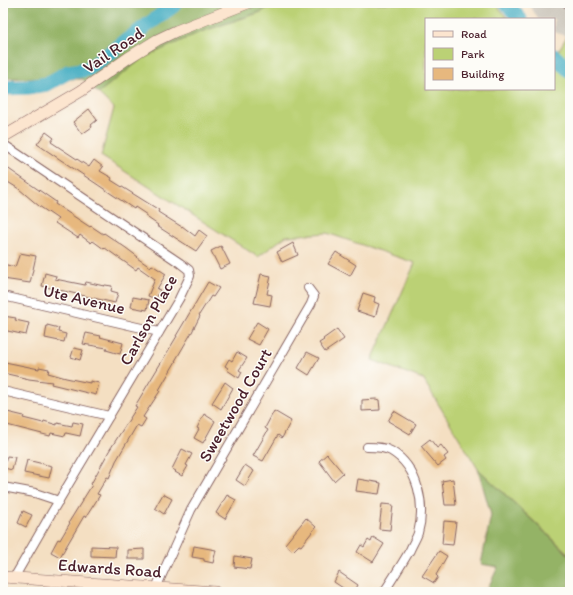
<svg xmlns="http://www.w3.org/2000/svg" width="573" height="595" font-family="Itim,sans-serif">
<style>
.industrial{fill:#c9c3b8}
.green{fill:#bbd175;stroke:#827850}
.forest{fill:#94b366;stroke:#6f6948}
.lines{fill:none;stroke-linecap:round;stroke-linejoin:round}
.river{stroke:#41abc1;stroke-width:15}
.building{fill:#e7b87e}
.lane-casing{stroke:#866260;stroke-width:5.5}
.street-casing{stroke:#866260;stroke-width:10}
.secondary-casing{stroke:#866260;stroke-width:12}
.lane{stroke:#fff;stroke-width:4}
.street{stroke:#fff;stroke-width:8}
.secondary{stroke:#fce5cf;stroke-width:11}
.labels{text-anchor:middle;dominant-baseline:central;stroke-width:3;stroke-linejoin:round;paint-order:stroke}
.street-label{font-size:17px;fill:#4a1f2b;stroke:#fdfcf7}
</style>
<rect width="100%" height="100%" fill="#fdfcf7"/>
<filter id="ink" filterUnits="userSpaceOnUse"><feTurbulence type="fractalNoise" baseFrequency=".025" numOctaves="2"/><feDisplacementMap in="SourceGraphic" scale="8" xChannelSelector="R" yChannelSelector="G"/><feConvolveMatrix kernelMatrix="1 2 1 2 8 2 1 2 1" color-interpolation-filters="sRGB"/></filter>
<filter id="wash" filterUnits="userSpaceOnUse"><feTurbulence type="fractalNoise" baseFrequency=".012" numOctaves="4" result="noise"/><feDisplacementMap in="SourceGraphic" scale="16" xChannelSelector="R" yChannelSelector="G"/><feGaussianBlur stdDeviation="0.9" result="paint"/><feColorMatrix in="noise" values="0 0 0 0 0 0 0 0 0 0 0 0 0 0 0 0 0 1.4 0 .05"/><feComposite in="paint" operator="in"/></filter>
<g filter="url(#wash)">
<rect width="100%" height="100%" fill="#f4dfc2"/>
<!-- industrial -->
<path class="industrial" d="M 527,3 L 570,3 L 570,37 L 554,32 L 554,19 L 538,19 L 531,7 Z"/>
<!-- green -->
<path class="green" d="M 276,3 L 495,3 L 508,19 L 426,19 L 426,89 L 554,89 L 554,58 L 567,36 L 570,37 L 570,555 L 478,469 L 423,379 L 372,360 L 415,263 L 327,233 L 286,236 L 258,257 L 101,156 L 114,108 L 98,93 L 143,58 L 200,32 L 261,12 Z"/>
<!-- forest -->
<g class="forest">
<path d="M 3,3 L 276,3 L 261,12 L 200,32 L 143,58 L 98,93 L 83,79 L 3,78 Z"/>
<path d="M 478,469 L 570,556 L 570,592 L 486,592 L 498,567 L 481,564 L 491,515 Z"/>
</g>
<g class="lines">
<!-- river -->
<g class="river">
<path d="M 506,3 L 520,19"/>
<path d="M 554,56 L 570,71"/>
<path d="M 3,88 L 28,87 L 47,84 L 68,72 L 88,69 L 173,6 L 175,3"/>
</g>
</g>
<g id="blocks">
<!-- building -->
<g class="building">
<path d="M 89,109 L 97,120 L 91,125 L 92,127 L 82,134 L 73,122 Z"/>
<path d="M 46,132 L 54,138 L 51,142 L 89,167 L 94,160 L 103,167 L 100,171 L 112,178 L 111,180 L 159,210 L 158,212 L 182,227 L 182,226 L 195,236 L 199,230 L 207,236 L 196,251 L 157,226 L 158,225 L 145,216 L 147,215 L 135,207 L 134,209 L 37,144 Z"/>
<path d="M 3,165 L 56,202 L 55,204 L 90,227 L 91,226 L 103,234 L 104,233 L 126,248 L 138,257 L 137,258 L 150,267 L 152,265 L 166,274 L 157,289 L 160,290 L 156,299 L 148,296 L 155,279 L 138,267 L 136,270 L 105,248 L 104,249 L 93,241 L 91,243 L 80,235 L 78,238 L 55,223 L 58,219 L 39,206 L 19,189 L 3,179 Z"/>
<path d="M 293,243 L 298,255 L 282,262 L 277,252 Z"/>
<path d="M 221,246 L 230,264 L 220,269 L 211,251 Z"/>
<path d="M 336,252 L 356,265 L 350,276 L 328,264 Z"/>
<path d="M 20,253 L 36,256 L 30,283 L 3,279 L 3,264 L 15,267 Z"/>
<path d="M 45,273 L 56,276 L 55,279 L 85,285 L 86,282 L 104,286 L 105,285 L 112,286 L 111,291 L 118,293 L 115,303 L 42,286 Z"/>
<path d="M 261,274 L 271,276 L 267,294 L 272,295 L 270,306 L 254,303 Z"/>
<path d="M 208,282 L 219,288 L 213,297 L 211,296 L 199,315 L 200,316 L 192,332 L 175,361 L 176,361 L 159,390 L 160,391 L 143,417 L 146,419 L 141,427 L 137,425 L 116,461 L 109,478 L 107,477 L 97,494 L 100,495 L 86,517 L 84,516 L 60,557 L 51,552 L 58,539 L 60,540 L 70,523 L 69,522 L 92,485 L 91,484 L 109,451 L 137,407 L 135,406 L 177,336 L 176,336 Z"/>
<path d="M 363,293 L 375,297 L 374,302 L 379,304 L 375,317 L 357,311 Z"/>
<path d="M 133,297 L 149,300 L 147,310 L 131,307 Z"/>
<path d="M 3,316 L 16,318 L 15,320 L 29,323 L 26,335 L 3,330 Z"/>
<path d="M 257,322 L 268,329 L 259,345 L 247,339 Z"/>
<path d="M 47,325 L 59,328 L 58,332 L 66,334 L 64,342 L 45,338 Z"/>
<path d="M 337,329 L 344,339 L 325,352 L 319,343 L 324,340 L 323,339 Z"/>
<path d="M 86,333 L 101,336 L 100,337 L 123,343 L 120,354 L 106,350 L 107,348 L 83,344 Z"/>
<path d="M 74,348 L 83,350 L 80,360 L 71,357 Z"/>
<path d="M 237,352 L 247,358 L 239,370 L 242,372 L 239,378 L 227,370 L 228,368 L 225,366 L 229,359 L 232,361 Z"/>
<path d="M 307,352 L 319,358 L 309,375 L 298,368 Z"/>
<path d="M 5,362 L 39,369 L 39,367 L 49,369 L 48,373 L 66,378 L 90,383 L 90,381 L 99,383 L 96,395 L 51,384 L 52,382 L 29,379 L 3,373 Z"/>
<path d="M 225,382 L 233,388 L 221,409 L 212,403 Z"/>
<path d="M 376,399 L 379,400 L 380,410 L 362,411 L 362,400 Z"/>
<path d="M 3,411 L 24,416 L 23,418 L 43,423 L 44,421 L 57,425 L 57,423 L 72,426 L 73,422 L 83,424 L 80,436 L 66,433 L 65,436 L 51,433 L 50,436 L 3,424 Z"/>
<path d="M 274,411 L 291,421 L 282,438 L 278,435 L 263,461 L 253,456 L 268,430 L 265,428 Z"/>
<path d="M 394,411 L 416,424 L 410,434 L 388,421 Z"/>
<path d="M 204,414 L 215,421 L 203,443 L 194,438 L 199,429 L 197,428 Z"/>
<path d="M 430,439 L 437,448 L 441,445 L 448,454 L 444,457 L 446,460 L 438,466 L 421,446 Z"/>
<path d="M 182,449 L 192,454 L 186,465 L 188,466 L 182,476 L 175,472 L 176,471 L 172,469 Z"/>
<path d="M 327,454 L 343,473 L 334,481 L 319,461 Z"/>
<path d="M 7,456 L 15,457 L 12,470 L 4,468 Z"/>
<path d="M 27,460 L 52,466 L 49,478 L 24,473 Z"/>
<path d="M 245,465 L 254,471 L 245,486 L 236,480 Z"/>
<path d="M 358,479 L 381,483 L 379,494 L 356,491 Z"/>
<path d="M 453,479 L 456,505 L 445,505 L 442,481 Z"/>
<path d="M 163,494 L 172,499 L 164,514 L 155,508 Z"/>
<path d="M 227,495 L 236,500 L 225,519 L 216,513 Z"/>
<path d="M 382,504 L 393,505 L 390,530 L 379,529 Z"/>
<path d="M 23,511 L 32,515 L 26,527 L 18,523 Z"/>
<path d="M 306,518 L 316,527 L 301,546 L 299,545 L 293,551 L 285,544 Z"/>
<path d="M 444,521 L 456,522 L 453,545 L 442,544 Z"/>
<path d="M 373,537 L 384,544 L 373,562 L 357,552 L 361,545 L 364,547 L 368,540 L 371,542 Z"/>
<path d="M 91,546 L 116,547 L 115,557 L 91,556 Z"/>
<path d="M 194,546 L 216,550 L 213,563 L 204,561 L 204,559 L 192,557 Z"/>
<path d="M 144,549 L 144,559 L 128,559 L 128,550 Z"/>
<path d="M 439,551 L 447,556 L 436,575 L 438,577 L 434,583 L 422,576 Z"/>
<path d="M 235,556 L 252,559 L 250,569 L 234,567 Z"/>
<path d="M 339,572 L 358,585 L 354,592 L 349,592 L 334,582 Z"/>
</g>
</g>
</g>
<g filter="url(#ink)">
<use href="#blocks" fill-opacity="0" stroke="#866260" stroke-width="1"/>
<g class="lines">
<!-- lane casing -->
<g class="lane-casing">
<path id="lane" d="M 564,3 L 570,10"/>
</g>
<!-- street casing -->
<g class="street-casing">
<g id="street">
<path d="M 3,144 L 180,263 L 189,270 L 190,276 L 179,299 L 52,512 L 14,578"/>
<path d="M 3,296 L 159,332"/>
<path d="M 3,391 L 109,416"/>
<path d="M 367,447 C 375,447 384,447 391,451 C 418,467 426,505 418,533 C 416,539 412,545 410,550 C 402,564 393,578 384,592"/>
<path d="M 3,487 L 35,493 L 59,501"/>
<path d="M 156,588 L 191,510 L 311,304 L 314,296 L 308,288"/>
</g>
</g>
<!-- secondary casing -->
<g class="secondary-casing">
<g id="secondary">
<path d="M 3,137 L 81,91 L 128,58 L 157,40 L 176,31 L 248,3"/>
<path d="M 3,577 L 215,592"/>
</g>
</g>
<!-- lane -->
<use href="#lane" class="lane"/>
<!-- street -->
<use href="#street" class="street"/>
<!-- secondary -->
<use href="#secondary" class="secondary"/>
</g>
</g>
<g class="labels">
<!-- street labels -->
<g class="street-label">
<text transform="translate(113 50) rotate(-34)">Vail Road</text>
<text transform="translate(84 299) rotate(13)">Ute Avenue</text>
<text transform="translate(148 320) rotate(-61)">Carlson Place</text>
<text transform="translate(235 405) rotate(-60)">Sweetwood Court</text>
<text transform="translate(110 568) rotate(4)">Edwards Road</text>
</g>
</g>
<!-- margin -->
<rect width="573" height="595" fill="none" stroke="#fdfcf7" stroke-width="16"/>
<!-- legend -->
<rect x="425" y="18" width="130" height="72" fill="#fdfcf7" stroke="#b5a4a5"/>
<rect x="433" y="31" width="20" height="6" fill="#fce5cf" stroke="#b5a4a5"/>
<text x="461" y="38" font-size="12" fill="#4a1f2b">Road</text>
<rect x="433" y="48" width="20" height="12" fill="#bbd175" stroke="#b5a4a5"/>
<text x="461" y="58" font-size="12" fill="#4a1f2b">Park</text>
<rect x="433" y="68" width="20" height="12" fill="#e7b87e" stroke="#b5a4a5"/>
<text x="461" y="78" font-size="12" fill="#4a1f2b">Building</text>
</svg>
